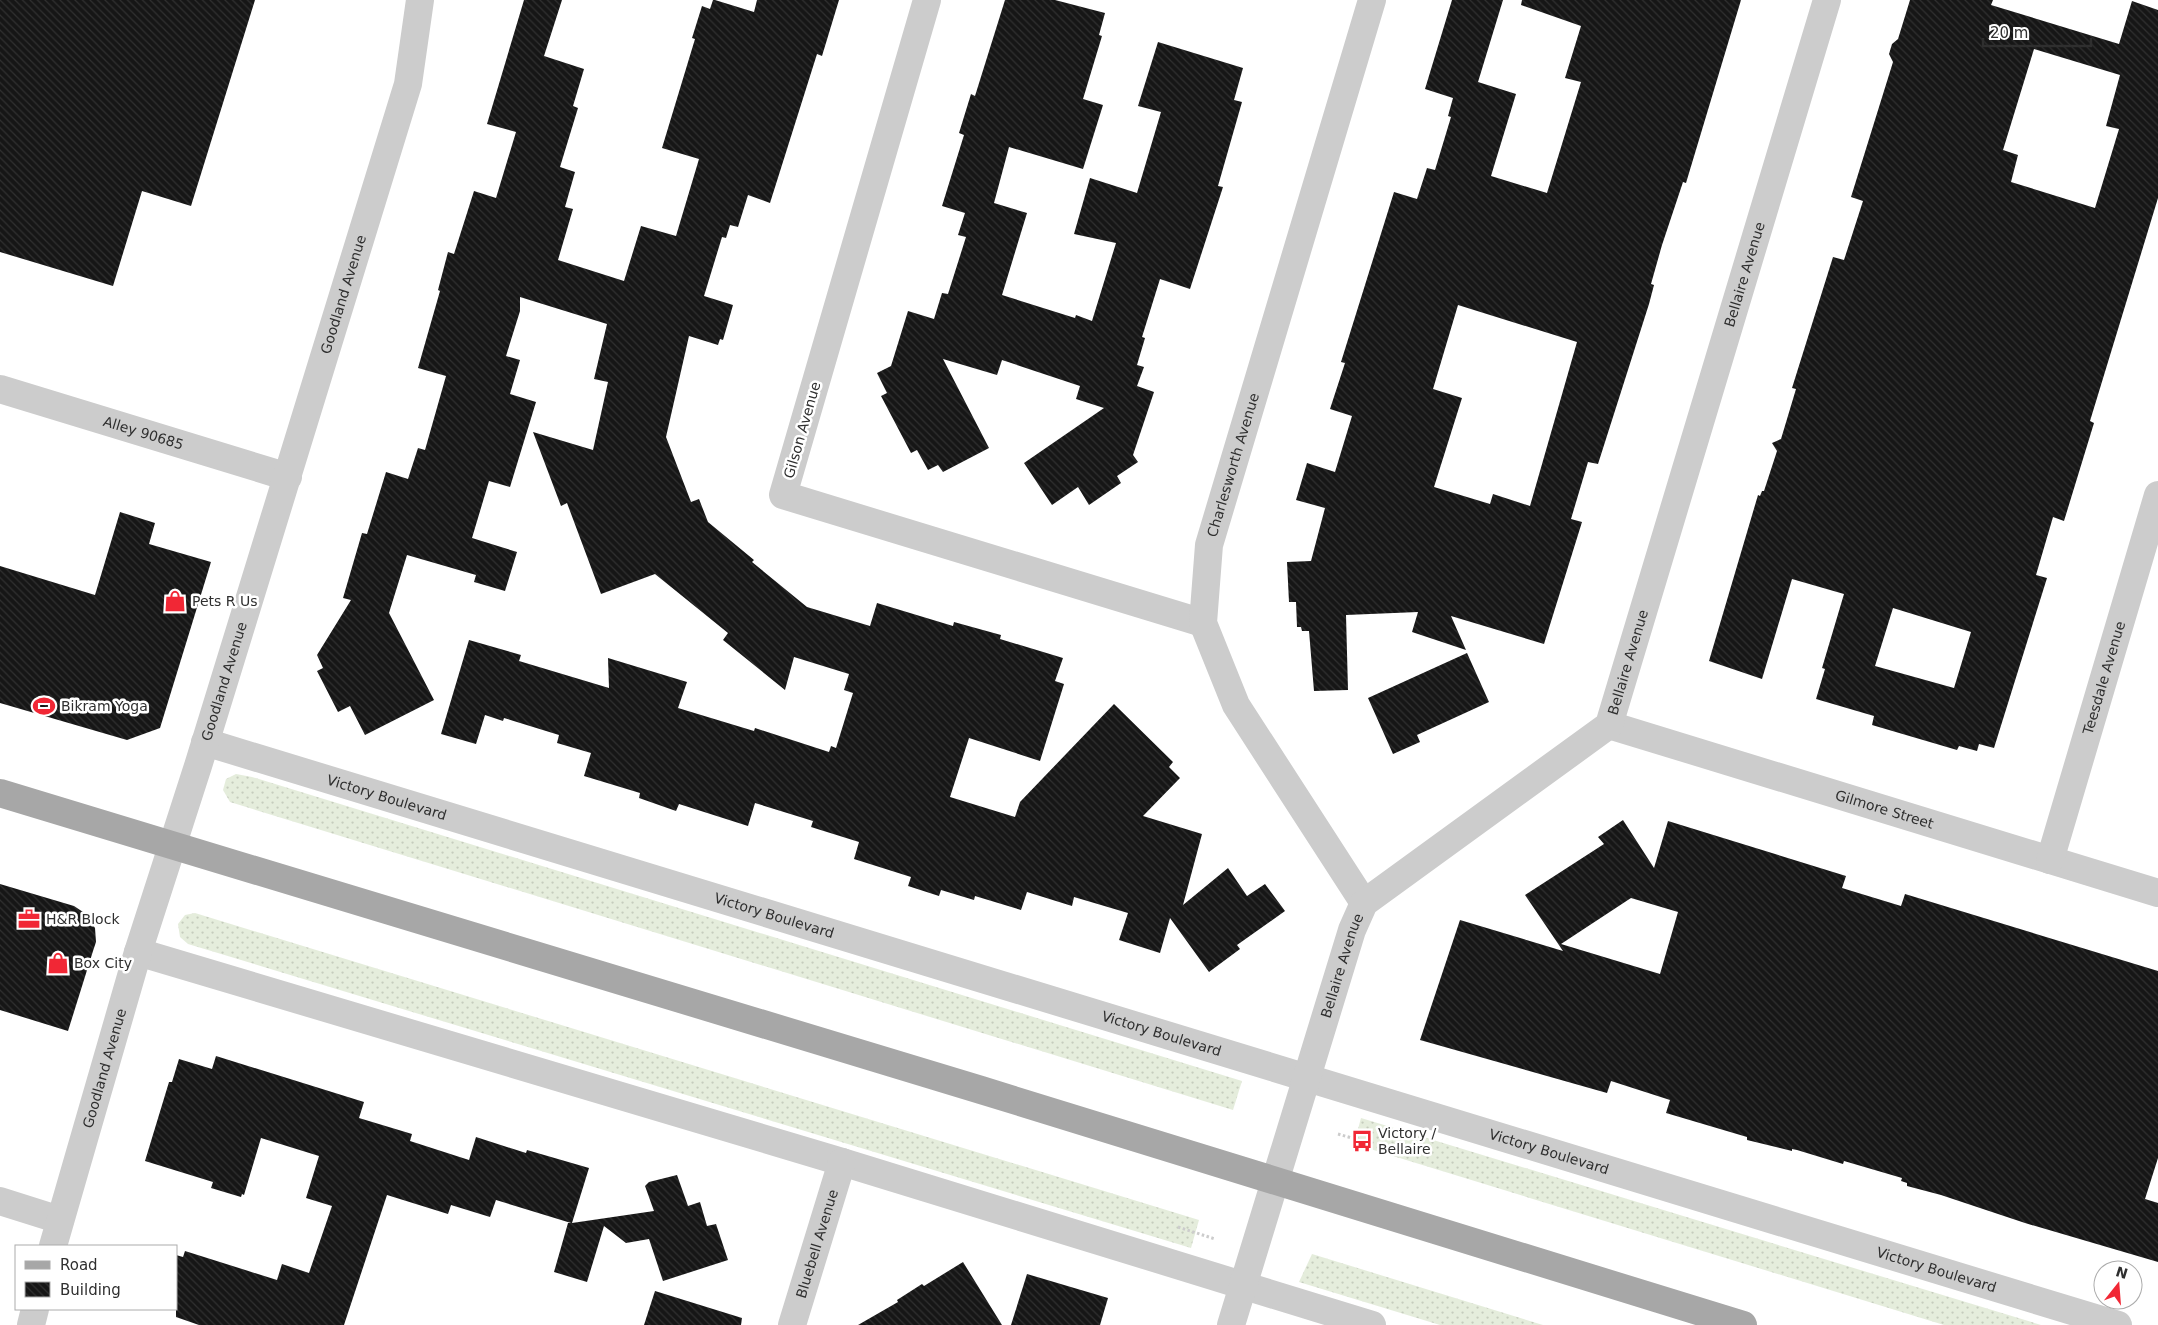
<svg xmlns="http://www.w3.org/2000/svg" width="2158" height="1325" font-family="'DejaVu Sans',sans-serif">
<style>
.grass{fill:url(#grass-dots)}
.building{fill:url(#building-back-hatch);fill-rule:evenodd}
.lines{fill:none;stroke-linecap:round;stroke-linejoin:round}
.path{stroke:#ccc;stroke-width:3;stroke-dasharray:2.5 2.5;stroke-linecap:butt}
.minor{stroke:#ccc;stroke-width:28}
.major{stroke:#a7a7a7;stroke-width:28}
.labels{text-anchor:middle;dominant-baseline:central;stroke-width:5;stroke-linejoin:round;paint-order:stroke}
.street-label{font-size:14px;fill:#2f2f2f;stroke:#fff}
.poi-label{font-size:14px;fill:#2f2f2f;stroke:#fff;text-anchor:start}
</style>
<defs>
<pattern id="grass-dots" width="8" height="8" patternUnits="userSpaceOnUse" patternTransform="scale(1.25)"><rect width="8" height="8" fill="#e5eddc"/><path d="M2 2h.1M6 6h.1" fill="none" stroke="#c5ccbd" stroke-width="1.8" stroke-linecap="round"/></pattern>
<pattern id="building-back-hatch" width="6" height="6" patternUnits="userSpaceOnUse" patternTransform="scale(1.25)"><rect width="6" height="6" fill="#161616"/><path d="M-1 5l2 2M0 0l6 6M5-1l2 2" fill="none" stroke="#303030"/></pattern>
</defs>
<rect width="100%" height="100%" fill="#fff"/>
<!-- grass -->
<g class="grass">
<path d="M 236,774 L 252,777 L 1242,1081 L 1233,1110 L 243,806 L 230,802 L 223,790 L 226,779 Z"/>
<path d="M 195,913 L 1199,1220 L 1191,1248 L 188,944 L 180,937 L 178,924 L 185,915 Z"/>
<path d="M 1361,1118 L 2041,1325 L 1944,1325 L 1354,1144 Z"/>
<path d="M 1312,1254 L 1543,1325 L 1440,1325 L 1299,1282 Z"/>
</g>
<!-- building -->
<g class="building">
<path d="M 0,0 L 255,0 L 191,206 L 142,191 L 113,286 L 0,252 Z"/>
<path d="M 524,0 L 562,0 L 544,56 L 584,69 L 573,106 L 578,108 L 560,167 L 575,172 L 565,207 L 573,209 L 558,260 L 624,281 L 641,226 L 676,236 L 699,159 L 662,148 L 695,39 L 692,38 L 702,6 L 710,9 L 713,0 L 715,0 L 754,12 L 757,0 L 839,0 L 822,56 L 817,54 L 770,203 L 748,195 L 738,227 L 730,225 L 726,238 L 722,237 L 704,296 L 733,305 L 723,340 L 720,339 L 718,345 L 689,336 L 666,437 L 691,502 L 699,499 L 708,522 L 754,560 L 752,562 L 807,607 L 870,626 L 877,603 L 953,626 L 954,622 L 1001,635 L 1000,639 L 1063,658 L 1055,681 L 1064,684 L 1040,761 L 969,738 L 950,797 L 1015,817 L 1020,802 L 1114,704 L 1173,762 L 1169,767 L 1180,778 L 1143,816 L 1202,834 L 1183,905 L 1228,868 L 1247,896 L 1265,884 L 1285,911 L 1237,945 L 1240,949 L 1209,972 L 1170,918 L 1160,953 L 1119,940 L 1128,913 L 1074,897 L 1072,906 L 1027,892 L 1021,910 L 975,896 L 974,900 L 941,890 L 939,896 L 908,886 L 911,877 L 854,859 L 859,842 L 811,827 L 813,821 L 755,803 L 748,826 L 679,804 L 676,811 L 639,798 L 640,793 L 584,776 L 591,753 L 557,743 L 559,735 L 504,718 L 503,721 L 485,715 L 476,744 L 441,734 L 469,640 L 521,655 L 519,661 L 609,688 L 608,658 L 687,682 L 678,708 L 754,731 L 755,728 L 829,752 L 831,746 L 836,748 L 853,693 L 844,690 L 849,674 L 794,657 L 785,690 L 723,640 L 728,633 L 655,574 L 601,594 L 567,503 L 561,506 L 533,432 L 593,450 L 608,382 L 594,379 L 607,324 L 520,297 L 520,311 L 506,356 L 520,360 L 510,394 L 536,402 L 510,487 L 489,481 L 472,538 L 517,552 L 505,591 L 474,582 L 476,575 L 407,555 L 389,613 L 434,700 L 365,735 L 350,706 L 338,712 L 317,671 L 323,668 L 317,655 L 351,600 L 343,598 L 362,533 L 367,534 L 386,472 L 408,479 L 418,448 L 425,450 L 446,376 L 418,368 L 440,291 L 438,290 L 448,252 L 454,254 L 474,191 L 496,198 L 516,132 L 487,124 Z"/>
<path d="M 1005,0 L 1055,0 L 1105,13 L 1099,35 L 1102,36 L 1083,99 L 1103,105 L 1083,169 L 1009,147 L 994,203 L 1027,213 L 1002,295 L 1075,318 L 1076,315 L 1092,321 L 1116,243 L 1074,234 L 1090,178 L 1137,193 L 1161,112 L 1138,106 L 1158,42 L 1243,68 L 1234,100 L 1242,102 L 1218,186 L 1223,187 L 1190,289 L 1160,279 L 1142,337 L 1145,338 L 1137,365 L 1144,367 L 1137,386 L 1154,392 L 1133,455 L 1138,462 L 1117,476 L 1121,483 L 1089,505 L 1078,487 L 1052,505 L 1024,463 L 1104,408 L 1076,399 L 1080,386 L 1002,360 L 997,375 L 943,359 L 989,448 L 943,472 L 938,465 L 928,470 L 917,450 L 911,453 L 881,396 L 887,393 L 877,373 L 891,366 L 908,311 L 934,319 L 942,293 L 948,294 L 966,237 L 958,235 L 965,213 L 942,206 L 964,135 L 959,133 L 971,94 L 975,96 Z"/>
<path d="M 1452,0 L 1503,0 L 1478,82 L 1516,94 L 1491,176 L 1547,193 L 1581,82 L 1565,78 L 1581,26 L 1521,5 L 1522,0 L 1741,0 L 1686,183 L 1683,182 L 1662,245 L 1651,284 L 1654,285 L 1649,304 L 1598,464 L 1588,462 L 1571,519 L 1582,522 L 1544,644 L 1451,616 L 1466,650 L 1412,632 L 1418,612 L 1346,615 L 1348,690 L 1314,691 L 1309,631 L 1302,631 L 1301,627 L 1297,627 L 1296,602 L 1289,602 L 1287,562 L 1311,561 L 1325,508 L 1296,500 L 1307,463 L 1335,472 L 1352,416 L 1330,409 L 1345,363 L 1341,362 L 1394,192 L 1417,199 L 1427,168 L 1435,170 L 1451,117 L 1448,116 L 1453,98 L 1425,89 ZM 1458,305 L 1577,342 L 1530,506 L 1493,494 L 1490,504 L 1434,487 L 1462,398 L 1433,389 Z"/>
<path d="M 1910,0 L 1993,0 L 1991,5 L 2119,44 L 2132,1 L 2158,10 L 2158,198 L 2090,421 L 2094,423 L 2064,521 L 2053,517 L 2036,575 L 2047,578 L 1994,748 L 1979,744 L 1977,751 L 1959,746 L 1957,750 L 1872,725 L 1874,716 L 1816,699 L 1825,669 L 1822,668 L 1844,594 L 1792,579 L 1762,679 L 1709,661 L 1758,495 L 1760,496 L 1762,491 L 1764,491 L 1777,451 L 1772,443 L 1781,439 L 1796,389 L 1792,388 L 1833,257 L 1844,260 L 1863,201 L 1851,197 L 1893,62 L 1889,54 L 1892,44 L 1898,39 ZM 2034,49 L 2120,75 L 2106,126 L 2119,129 L 2095,208 L 2011,182 L 2018,155 L 2003,150 ZM 1893,608 L 1971,632 L 1954,688 L 1875,666 Z"/>
<path d="M 120,512 L 155,523 L 149,544 L 211,562 L 160,728 L 127,740 L 0,703 L 0,566 L 95,595 Z"/>
<path d="M 1467,653 L 1489,702 L 1417,735 L 1420,742 L 1393,754 L 1368,698 Z"/>
<path d="M 1623,820 L 1654,868 L 1668,821 L 1846,876 L 1842,888 L 1901,906 L 1905,894 L 2158,971 L 2158,1158 L 2145,1199 L 2158,1203 L 2158,1262 L 2025,1223 L 1941,1195 L 1907,1186 L 1907,1183 L 1901,1181 L 1902,1178 L 1844,1161 L 1843,1164 L 1797,1150 L 1792,1149 L 1792,1151 L 1747,1140 L 1747,1137 L 1666,1113 L 1670,1100 L 1611,1081 L 1607,1093 L 1420,1040 L 1460,920 L 1563,951 L 1525,895 L 1604,844 L 1598,837 ZM 1631,898 L 1678,912 L 1660,974 L 1561,944 Z"/>
<path d="M 0,884 L 74,906 L 86,914 L 95,928 L 96,942 L 93,951 L 68,1031 L 0,1010 Z"/>
<path d="M 216,1056 L 364,1102 L 359,1118 L 412,1134 L 410,1141 L 469,1160 L 476,1137 L 526,1153 L 527,1150 L 589,1168 L 572,1223 L 654,1211 L 645,1186 L 649,1182 L 677,1175 L 688,1206 L 700,1202 L 707,1226 L 716,1224 L 728,1260 L 663,1281 L 649,1239 L 626,1243 L 604,1226 L 587,1282 L 554,1272 L 568,1223 L 571,1223 L 496,1200 L 490,1217 L 451,1205 L 448,1214 L 387,1195 L 344,1325 L 199,1325 L 176,1317 L 176,1255 L 183,1257 L 185,1251 L 277,1280 L 282,1264 L 309,1273 L 332,1206 L 306,1198 L 319,1156 L 261,1138 L 244,1195 L 242,1194 L 241,1197 L 211,1188 L 213,1182 L 145,1161 L 169,1082 L 172,1082 L 179,1059 L 212,1069 Z"/>
<path d="M 963,1262 L 1002,1325 L 858,1325 L 898,1302 L 897,1300 L 922,1284 L 924,1286 Z"/>
<path d="M 1027,1274 L 1108,1298 L 1100,1325 L 1011,1325 Z"/>
<path d="M 655,1291 L 742,1318 L 741,1325 L 644,1325 Z"/>
</g>
<g class="lines">
<!-- path -->
<g class="path">
<path d="M 1338,1134 L 1362,1141"/>
<path d="M 1178,1227 L 1215,1239"/>
</g>
<!-- minor -->
<g class="minor">
<path d="M 927,0 L 783,495 L 1203,623"/>
<path id="s1" d="M 0,389 L 288,477"/>
<path id="s2" d="M 1609,725 L 2158,893"/>
<path id="s3" d="M 205,742 L 2118,1325"/>
<path id="s4" d="M 2050,860 L 2158,495"/>
<path id="s5" d="M 1364,903 L 1236,705 L 1203,623 L 1209,545 L 1372,0"/>
<path d="M 138,952 L 842,1162 L 1372,1325"/>
<path d="M 0,1201 L 60,1220"/>
<path id="s6" d="M 53,1246 L 138,952 L 198,766 L 408,84 L 420,0"/>
<path d="M 31,1325 L 35,1309"/>
<path id="s7" d="M 792,1325 L 842,1162"/>
<path id="s8" d="M 1231,1325 L 1352,930 L 1364,903 L 1609,725 L 1827,0"/>
</g>
<!-- major -->
<path class="major" d="M 0,793 L 981,1090 L 1743,1325"/>
</g>
<!-- icons -->
<defs>
<g id="shop-bare" transform="scale(1.725)"><path d="M-5-2.5h2.3a2.7 3.5 0 0 1 5.4 0H5L5.5 6h-11ZM-1.5-2.5h3a1.5 2.3 0 0 0-3 0Z" fill="#f12735" stroke="#fff" stroke-width="2.5" paint-order="stroke"/></g>
<g id="stadium-bare" transform="scale(1.725)"><path d="M0-5a6.5 5 0 1 0 0 10a6.5 5 0 1 0 0-10ZM-3.5-1.8h7v3.6h-7Z" fill="#f12735" stroke="#fff" stroke-width="2.5" paint-order="stroke"/></g>
<g id="office-bare" transform="scale(1.725)"><path d="M-6-3h4V-5.5h4V-3h4V5H-6ZM-1-4.5V-3h2v-1.5ZM-6 0V1H6V0Z" fill="#f12735" stroke="#fff" stroke-width="2.5" paint-order="stroke"/></g>
<g id="bus-bare" transform="scale(1.725)"><path d="M-5-6H5V4H4V6H2V4H-2V6H-4V4H-5ZM-3.5-4V0h7V-4ZM-3.5 1.2v1.5H-2V1.2ZM2 1.2v1.5H3.5V1.2Z" fill="#f12735" stroke="#fff" stroke-width="2.5" paint-order="stroke"/></g>
</defs>
<g fill-rule="evenodd">
<use href="#shop-bare" x="175" y="601"/>
<use href="#stadium-bare" x="44" y="706"/>
<use href="#office-bare" x="29" y="919"/>
<use href="#shop-bare" x="58" y="963"/>
<use href="#bus-bare" x="1362" y="1141"/>
</g>
<g class="labels">
<!-- street labels -->
<g class="street-label">
<text stroke="none"><textPath href="#s8" startOffset="1216">Bellaire Avenue</textPath></text>
<text stroke="none"><textPath href="#s6" startOffset="995">Goodland Avenue</textPath></text>
<text transform="translate(802 430) rotate(-74)">Gilson Avenue</text>
<text stroke="none"><textPath href="#s1" startOffset="150">Alley 90685</textPath></text>
<text stroke="none"><textPath href="#s5" startOffset="486">Charlesworth Avenue</textPath></text>
<text stroke="none"><textPath href="#s8" startOffset="811">Bellaire Avenue</textPath></text>
<text stroke="none"><textPath href="#s4" startOffset="190">Teesdale Avenue</textPath></text>
<text stroke="none"><textPath href="#s6" startOffset="590">Goodland Avenue</textPath></text>
<text stroke="none"><textPath href="#s3" startOffset="190">Victory Boulevard</textPath></text>
<text stroke="none"><textPath href="#s2" startOffset="288">Gilmore Street</textPath></text>
<text stroke="none"><textPath href="#s3" startOffset="595">Victory Boulevard</textPath></text>
<text stroke="none"><textPath href="#s8" startOffset="376">Bellaire Avenue</textPath></text>
<text stroke="none"><textPath href="#s3" startOffset="1000">Victory Boulevard</textPath></text>
<text stroke="none"><textPath href="#s6" startOffset="185">Goodland Avenue</textPath></text>
<text stroke="none"><textPath href="#s3" startOffset="1405">Victory Boulevard</textPath></text>
<text stroke="none"><textPath href="#s7" startOffset="85">Bluebell Avenue</textPath></text>
<text stroke="none"><textPath href="#s3" startOffset="1810">Victory Boulevard</textPath></text>
</g>
<!-- poi labels -->
<g class="poi-label">
<text x="192" y="601">Pets R Us</text>
<text x="61" y="706">Bikram Yoga</text>
<text x="46" y="919">H&amp;R Block</text>
<text x="74" y="963">Box City</text>
<text x="1378" y="1133">Victory /<tspan x="1378" dy="16">Bellaire</tspan></text>
</g>
</g>
<!-- legend -->
<rect x="15" y="1245" width="162" height="65" fill="#ffffff" stroke="#acacac"/>
<rect x="25" y="1261" width="25" height="8" fill="#a7a7a7" stroke="#acacac"/>
<text x="60" y="1270" font-size="15" fill="#2f2f2f">Road</text>
<rect x="25" y="1282" width="25" height="15" fill="url(#building-back-hatch)" stroke="#acacac"/>
<text x="60" y="1295" font-size="15" fill="#2f2f2f">Building</text>
<!-- north arrow -->
<g transform="translate(2118 1285) rotate(17)"><circle r="24" fill="#ffffff" stroke="#acacac"/>
<path d="M0-4L9 19L0 12L-9 19Z" fill="#f12735"/>
<text y="-8" font-size="14" font-weight="bold" text-anchor="middle" fill="#2f2f2f">N</text>
</g>
<!-- scale -->
<path d="M1983 38v8h108v-8" fill="none" stroke="#2f2f2f" stroke-width="2.5"/>
<text x="1990" y="38" font-size="15" fill="#2f2f2f" stroke="#ffffff" stroke-width="4" paint-order="stroke">20 m</text>
</svg>
